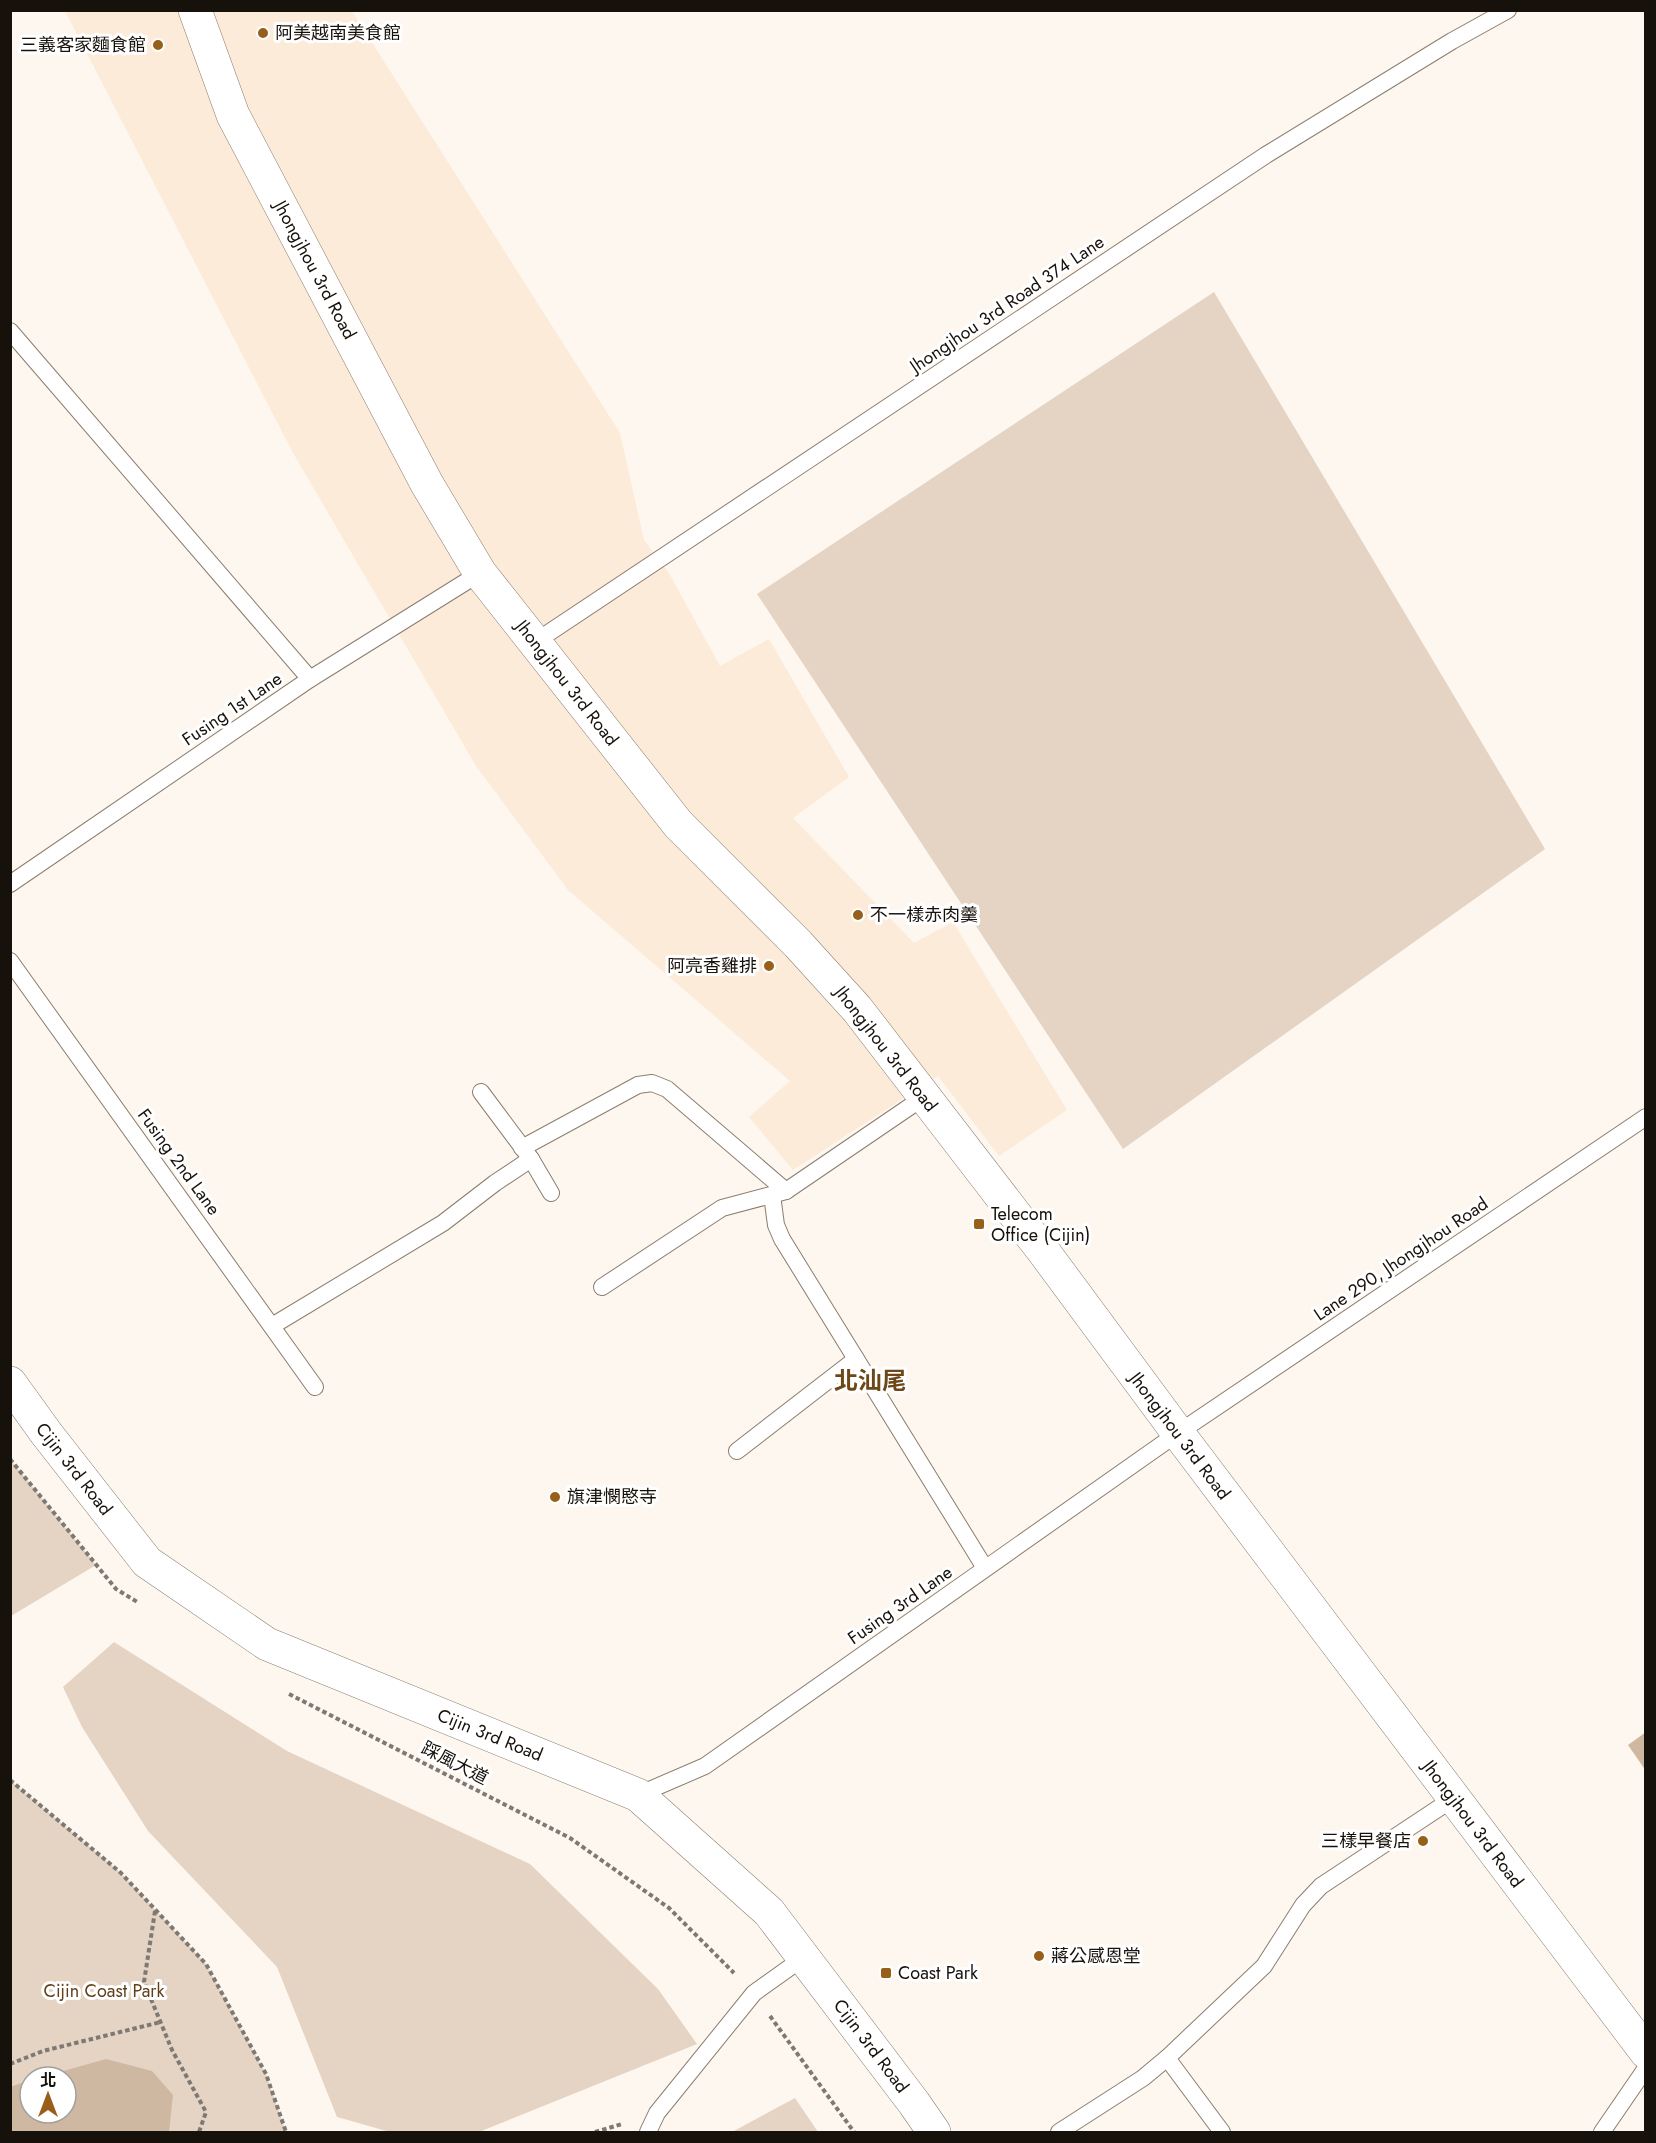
<svg xmlns="http://www.w3.org/2000/svg" width="1656" height="2143" font-family="Jost,'Noto Sans TC',sans-serif">
<style>
.built{fill:#fcebd9}
.green{fill:#e5d4c3;fill-rule:evenodd}
.building{fill:#ceb8a1}
.lines{fill:none;stroke-linecap:round;stroke-linejoin:round}
.lane-casing{stroke:#8b7d6e;stroke-width:18}
.secondary-casing{stroke:#8b7d6e;stroke-width:34}
.path{stroke:#7f7973;stroke-width:4;stroke-dasharray:4.5 3;stroke-linecap:butt}
.lane{stroke:#fff;stroke-width:16}
.secondary{stroke:#fff;stroke-width:33}
.poi-dot{fill:#975f19;stroke:#fff;stroke-width:2}
.labels{text-anchor:middle;dominant-baseline:central;stroke-width:6;stroke-linejoin:round;paint-order:stroke}
.poi-label{font-size:18px;fill:#17110c;stroke:#fff;text-anchor:start}
.street-label{font-size:18px;fill:#17110c;stroke:#fff}
.park-label{font-size:18px;fill:#62411a;stroke:#fff}
.district-label{font-size:24px;font-weight:bold;fill:#6e4719;stroke:#fff}
</style>
<rect width="100%" height="100%" fill="#fdf7f0"/>
<!-- built -->
<path class="built" d="M 65,11 L 352,11 L 620,433 L 644,540 L 669,573 L 720,666 L 769,639 L 849,777 L 793,818 L 914,943 L 953,922 L 1067,1110 L 999,1156 L 938,1076 L 793,1170 L 749,1117 L 790,1081 L 568,890 L 476,766 L 293,453 Z"/>
<!-- green -->
<g class="green">
<path d="M 1214,292 L 1545,849 L 1123,1149 L 757,594 Z"/>
<path d="M 10,1459 L 96,1565 L 11,1616 L 10,1616 Z"/>
<path d="M 114,1642 L 287,1751 L 530,1864 L 658,1989 L 697,2044 L 479,2132 L 390,2132 L 337,2117 L 277,1967 L 148,1831 L 82,1727 L 63,1687 Z"/>
<path d="M 10,1780 L 121,1873 L 206,1964 L 266,2074 L 286,2132 L 11,2132 ZM 30,2077 L 66,2077 L 66,2113 L 30,2113 Z"/>
<path d="M 795,2098 L 818,2132 L 732,2132 Z"/>
</g>
<!-- building -->
<g class="building">
<path d="M 1646,1732 L 1646,1771 L 1628,1745 Z"/>
<path d="M 106,2059 L 152,2071 L 173,2095 L 169,2132 L 10,2132 L 10,2087 L 30,2080 L 30,2113 L 66,2113 L 66,2077 L 42,2077 Z"/>
</g>
<g class="lines">
<!-- lane casing -->
<g class="lane-casing">
<g id="lane">
<path d="M 10,331 L 310,679"/>
<path d="M 535,642 L 1266,155 L 1452,41 L 1508,10"/>
<path d="M 10,884 L 310,679 L 480,573"/>
<path d="M 10,961 L 315,1387"/>
<path d="M 481,1092 L 531,1159 L 551,1193"/>
<path d="M 522,1148 L 638,1085 L 652,1083 L 667,1089 L 786,1191"/>
<path d="M 772,1195 L 776,1225 L 782,1239 L 985,1568"/>
<path d="M 602,1287 L 722,1208 L 786,1191 L 924,1097"/>
<path d="M 272,1326 L 443,1223 L 495,1183 L 531,1159"/>
<path d="M 737,1451 L 856,1359"/>
<path d="M 638,1795 L 705,1766 L 1178,1433 L 1646,1117"/>
<path d="M 1167,2058 L 1222,2132"/>
<path d="M 648,2132 L 657,2113 L 754,1993 L 803,1958"/>
<path d="M 1059,2132 L 1143,2078 L 1167,2058 L 1264,1966 L 1303,1905 L 1321,1886 L 1454,1798"/>
<path d="M 1602,2132 L 1646,2068"/>
</g>
</g>
<!-- secondary casing -->
<g class="secondary-casing">
<g id="secondary">
<path d="M 195,10 L 233,115 L 427,484 L 480,573 L 678,824 L 798,944 L 857,1009 L 1044,1252 L 1178,1433 L 1646,2052"/>
<path d="M 10,1383 L 46,1433 L 147,1562 L 267,1644 L 638,1795 L 769,1912 L 914,2103 L 934,2132"/>
</g>
</g>
<!-- path -->
<g class="path">
<path d="M 10,1459 L 116,1589 L 139,1603"/>
<path d="M 289,1694 L 570,1838 L 669,1908 L 734,1973"/>
<path d="M 10,1780 L 121,1873 L 206,1964 L 266,2074 L 286,2132"/>
<path d="M 155,1911 L 144,1982 L 172,2050 L 206,2112 L 199,2132"/>
<path d="M 770,2016 L 854,2132"/>
<path d="M 10,2064 L 43,2051 L 161,2022"/>
<path d="M 595,2132 L 622,2124"/>
</g>
<!-- lane -->
<use href="#lane" class="lane"/>
<!-- secondary -->
<use href="#secondary" class="secondary"/>
</g>
<!-- markers -->
<g class="poi-dot">
<circle cx="263" cy="33" r="6"/>
<circle cx="158" cy="45" r="6"/>
<circle cx="858" cy="915" r="6"/>
<circle cx="769" cy="966" r="6"/>
<rect x="973" y="1218" width="12" height="12" rx="3"/>
<circle cx="555" cy="1497" r="6"/>
<circle cx="1423" cy="1841" r="6"/>
<circle cx="1039" cy="1956" r="6"/>
<rect x="880" y="1967" width="12" height="12" rx="3"/>
</g>
<g class="labels">
<!-- poi labels -->
<g class="poi-label">
<text x="275" y="33">阿美越南美食館</text>
<text x="146" y="45" text-anchor="end">三義客家麵食館</text>
<text x="870" y="915">不一樣赤肉羹</text>
<text x="757" y="966" text-anchor="end">阿亮香雞排</text>
<text x="991" y="1214">Telecom<tspan x="991" dy="21">Office (Cijin)</tspan></text>
<text x="567" y="1497">旗津憫愍寺</text>
<text x="1411" y="1841" text-anchor="end">三樣早餐店</text>
<text x="1051" y="1956">蔣公感恩堂</text>
<text x="898" y="1973">Coast Park</text>
</g>
<!-- street labels -->
<g class="street-label">
<text transform="translate(315 270) rotate(62)">Jhongjhou 3rd Road</text>
<text transform="translate(1007 304) rotate(-34)">Jhongjhou 3rd Road 374 Lane</text>
<text transform="translate(567 683) rotate(52)">Jhongjhou 3rd Road</text>
<text transform="translate(232 709) rotate(-34)">Fusing 1st Lane</text>
<text transform="translate(886 1049) rotate(52)">Jhongjhou 3rd Road</text>
<text transform="translate(179 1162) rotate(54)">Fusing 2nd Lane</text>
<text transform="translate(1401 1259) rotate(-34)">Lane 290, Jhongjhou Road</text>
<text transform="translate(1180 1436) rotate(53)">Jhongjhou 3rd Road</text>
<text transform="translate(74 1469) rotate(52)">Cijin 3rd Road</text>
<text transform="translate(900 1605) rotate(-35)">Fusing 3rd Lane</text>
<text transform="translate(490 1735) rotate(22)">Cijin 3rd Road</text>
<text transform="translate(455 1763) rotate(27)">踩風大道</text>
<text transform="translate(1473 1824) rotate(53)">Jhongjhou 3rd Road</text>
<text transform="translate(871 2046) rotate(53)">Cijin 3rd Road</text>
</g>
<!-- park labels -->
<g class="park-label">
<text x="104" y="1991">Cijin Coast Park</text>
</g>
<!-- district labels -->
<g class="district-label">
<text x="870" y="1380">北汕尾</text>
</g>
</g>
<!-- border -->
<rect width="1656" height="2143" fill="none" stroke="#17110c" stroke-width="24"/>
<!-- north arrow -->
<g transform="translate(48 2095)"><circle r="28" fill="#ffffff" stroke="#a2a09e" stroke-width="1.5"/>
<path d="M0-4.5L10 22L0 15L-10 22Z" fill="#975f19"/>
<text y="-9" font-size="16" font-weight="bold" text-anchor="middle" fill="#17110c">北</text>
</g>
</svg>
